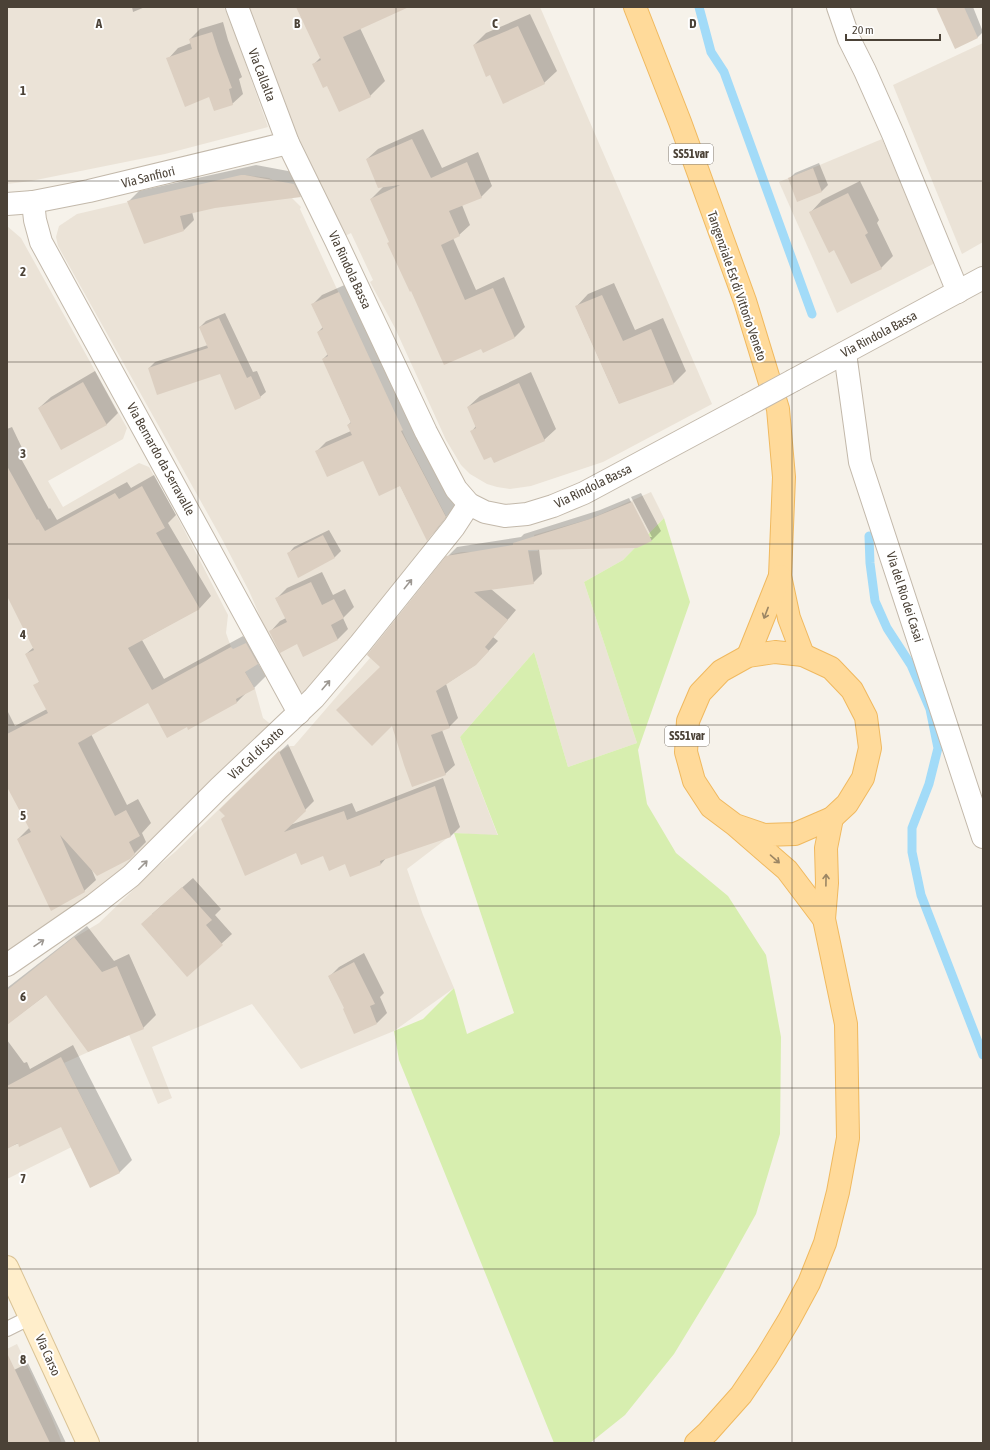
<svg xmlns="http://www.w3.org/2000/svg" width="990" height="1450" font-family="'Asap Condensed',sans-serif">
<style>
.residential{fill:#ebe3d7}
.green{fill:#d7eeaf}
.shadow{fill:#0003}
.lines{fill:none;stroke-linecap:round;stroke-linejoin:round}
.stream{stroke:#a2dbf8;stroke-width:9}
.building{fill:#dccfc1}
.lane-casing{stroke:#c3b9ab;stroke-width:16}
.street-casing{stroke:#c3b9ab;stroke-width:24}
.secondary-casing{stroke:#dac396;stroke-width:24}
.primary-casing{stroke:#f0b95f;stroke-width:24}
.lane{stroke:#fff;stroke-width:14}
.street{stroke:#fff;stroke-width:22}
.secondary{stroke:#ffeecb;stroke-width:22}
.primary{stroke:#ffda9a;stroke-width:22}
.street-bridge-casing{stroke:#c3b9ab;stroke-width:24;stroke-linecap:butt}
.street-bridge{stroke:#fff;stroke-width:22}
.oneway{stroke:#9c9791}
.oneway2{stroke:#9c8664}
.grid{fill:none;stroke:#4b4237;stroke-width:1;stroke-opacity:0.55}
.labels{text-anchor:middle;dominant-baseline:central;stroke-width:4;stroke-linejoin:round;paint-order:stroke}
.shield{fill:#fff;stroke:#817b73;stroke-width:1}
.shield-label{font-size:12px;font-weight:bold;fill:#4b4237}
.street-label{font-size:13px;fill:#4b4237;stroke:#fff}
.grid-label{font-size:13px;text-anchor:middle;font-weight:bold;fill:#4b4237;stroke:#fff;stroke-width:4;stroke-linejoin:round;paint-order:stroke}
</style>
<rect width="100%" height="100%" fill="#f6f2ea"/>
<!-- residential -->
<g class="residential">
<path d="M 7,7 L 224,7 L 238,42 L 268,127 L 165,154 L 31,181 L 7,184 Z"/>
<path d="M 247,7 L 540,7 L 712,404 L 603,462 L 531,486 L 510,489 L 497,487 L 487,484 L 470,474 L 461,465 L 446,440 L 395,328 L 370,282 L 373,280 L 351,233 L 343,237 L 289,121 Z"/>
<path d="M 983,43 L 983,242 L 962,254 L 893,85 Z"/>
<path d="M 882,139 L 937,262 L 837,313 L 779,182 Z"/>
<path d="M 245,175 L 269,178 L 276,182 L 301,207 L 300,209 L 407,441 L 448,520 L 313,686 L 304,692 L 299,692 L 267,632 L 249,591 L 223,541 L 58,246 L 56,237 L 59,226 L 77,214 Z"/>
<path d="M 7,226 L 21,238 L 127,428 L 123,439 L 48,481 L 63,507 L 139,463 L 149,467 L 179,520 L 228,615 L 226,633 L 231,647 L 255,689 L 263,718 L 274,727 L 125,871 L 113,875 L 93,899 L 7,952 Z"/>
<path d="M 651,492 L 664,518 L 623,560 L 584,582 L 637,743 L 568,767 L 534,652 L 460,737 L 498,836 L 454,833 L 407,869 L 423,915 L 454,988 L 394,1031 L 301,1069 L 252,1004 L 152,1047 L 172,1098 L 158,1104 L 129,1035 L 95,1049 L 64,1063 L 100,1133 L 7,1179 L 7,990 L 74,938 L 99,923 L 157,867 L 175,852 L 279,751 L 290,746 L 294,746 L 370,658 L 367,654 L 447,558 L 452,554 L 462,552 L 538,551 L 534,535 L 590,519 Z"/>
<path d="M 17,1344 L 51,1416 L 62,1443 L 7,1443 L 7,1349 Z"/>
</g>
<!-- green -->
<path class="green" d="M 664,518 L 690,602 L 638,750 L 647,804 L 676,853 L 728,896 L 766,955 L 781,1037 L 780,1134 L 756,1214 L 721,1277 L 674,1354 L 625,1415 L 590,1443 L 554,1443 L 399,1060 L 394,1031 L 423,1019 L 454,988 L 467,1034 L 514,1013 L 454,833 L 498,835 L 460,737 L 534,652 L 568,767 L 637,743 L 584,582 L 623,560 Z"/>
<!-- shadow -->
<g class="shadow">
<path d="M 132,7 L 145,7 L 133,12 Z"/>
<path d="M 298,7 L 397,7 L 360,28 L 385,81 L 370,96 L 327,85 L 313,65 L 321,57 Z"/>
<path d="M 937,7 L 973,7 L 983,32 L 978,37 L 956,47 Z"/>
<path d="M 530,14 L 557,71 L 544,83 L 491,74 L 474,45 L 486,33 Z"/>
<path d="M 223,22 L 228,40 L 242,77 L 239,79 L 243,94 L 232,104 L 210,96 L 168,59 L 178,48 L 191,43 L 190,39 L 200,29 Z"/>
<path d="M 423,129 L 442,168 L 478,152 L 492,186 L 481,197 L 462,205 L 470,225 L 459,235 L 453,238 L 476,290 L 504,277 L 525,327 L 515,337 L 482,347 L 412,290 L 390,242 L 371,199 L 384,186 L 367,159 L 378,149 Z"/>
<path d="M 819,163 L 828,185 L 822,191 L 798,201 L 789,179 L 795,173 Z"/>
<path d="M 256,165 L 304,174 L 310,186 L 300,196 L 215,207 L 192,212 L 194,220 L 184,230 L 129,201 L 139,191 Z"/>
<path d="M 860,181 L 879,220 L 877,223 L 893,256 L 881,268 L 835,249 L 810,213 L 822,200 Z"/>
<path d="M 349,283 L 410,421 L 455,506 L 436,530 L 427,539 L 400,485 L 364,460 L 316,452 L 326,442 L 351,431 L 348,425 L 351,422 L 323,359 L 328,354 L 318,332 L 323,327 L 313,304 L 322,295 Z"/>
<path d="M 614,283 L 635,330 L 663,318 L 686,371 L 674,383 L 619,403 L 576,307 L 588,294 Z"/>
<path d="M 225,313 L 253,372 L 257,371 L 266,392 L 260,397 L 220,372 L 149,368 L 155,362 L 208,345 L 200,327 L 206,321 Z"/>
<path d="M 95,371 L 118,413 L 106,425 L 39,408 L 51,397 Z"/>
<path d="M 531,372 L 556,429 L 544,440 L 472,431 L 476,426 L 468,407 L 480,396 Z"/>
<path d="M 12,427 L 23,450 L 19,455 L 49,509 L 50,508 L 57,520 L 127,482 L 131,488 L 154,475 L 176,515 L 168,523 L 211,596 L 200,608 L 142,640 L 164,679 L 243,636 L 245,638 L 258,631 L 269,652 L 258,663 L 266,676 L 254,688 L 247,692 L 237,702 L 188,726 L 148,702 L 91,734 L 127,805 L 138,799 L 151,823 L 142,833 L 146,842 L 130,858 L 91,868 L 96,880 L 84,891 L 18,839 L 30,827 L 7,785 L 7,710 L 15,726 L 47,709 L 35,686 L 40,681 L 26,654 L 34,647 L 7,594 L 7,429 Z"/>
<path d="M 641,493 L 661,531 L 652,540 L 637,547 L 539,549 L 542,574 L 533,583 L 491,589 L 516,610 L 493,637 L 498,641 L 475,665 L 446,684 L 458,718 L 449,727 L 442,730 L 455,765 L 445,774 L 382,667 L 447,557 L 457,547 L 521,537 L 524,534 L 600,510 L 629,498 L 649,537 L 652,537 L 631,497 Z"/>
<path d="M 329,530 L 341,551 L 335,557 L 298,576 L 289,553 L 294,547 Z"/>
<path d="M 322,572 L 333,595 L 345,589 L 354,607 L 343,618 L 348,629 L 338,639 L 303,655 L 297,642 L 270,632 L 280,621 L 286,618 L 276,599 L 287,588 Z"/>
<path d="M 288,744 L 314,801 L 290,825 L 352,803 L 356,812 L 443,778 L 460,827 L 451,836 L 387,857 L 381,864 L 346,863 L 324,855 L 297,852 L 226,816 L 220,810 Z"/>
<path d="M 193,878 L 221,909 L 215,915 L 232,934 L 187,975 L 152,914 Z"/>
<path d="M 87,926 L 114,961 L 129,954 L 156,1015 L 143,1028 L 47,994 L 7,1024 L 7,988 Z"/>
<path d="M 364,953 L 384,993 L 380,997 L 387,1013 L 377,1023 L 345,1008 L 329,977 L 339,967 Z"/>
<path d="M 7,1040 L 24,1063 L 27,1062 L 30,1069 L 73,1045 L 132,1160 L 120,1172 L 91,1187 L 61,1125 L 7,1148 Z"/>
<path d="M 28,1363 L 66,1443 L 7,1443 L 7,1366 L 10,1372 Z"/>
</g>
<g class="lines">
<!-- stream -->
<g class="stream">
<path d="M 699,7 L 711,52 L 724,72 L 812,314"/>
<path d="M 869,536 L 870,563 L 875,601 L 887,628 L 911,665 L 930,709 L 938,748 L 929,784 L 912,828 L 912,852 L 921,895 L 983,1055"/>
</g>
</g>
<!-- building -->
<g class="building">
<path d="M 296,7 L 409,7 L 343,37 L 371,97 L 339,112 L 327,86 L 323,88 L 312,64 L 321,60 Z"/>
<path d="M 936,7 L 964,7 L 978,38 L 955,49 Z"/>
<path d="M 518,26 L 545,84 L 503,104 L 490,75 L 486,77 L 473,45 Z"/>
<path d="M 212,32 L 218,51 L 232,88 L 229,89 L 233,105 L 214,111 L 209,97 L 185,107 L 166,58 L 192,49 L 189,39 Z"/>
<path d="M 412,139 L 431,178 L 467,162 L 482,198 L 449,211 L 460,236 L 441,245 L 465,300 L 493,288 L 515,338 L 483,353 L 481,349 L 444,365 L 411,291 L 410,292 L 387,243 L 389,242 L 370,199 L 400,185 L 378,188 L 366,159 Z"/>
<path d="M 813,168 L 822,192 L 797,202 L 788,178 Z"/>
<path d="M 241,175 L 245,175 L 294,184 L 301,197 L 215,208 L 180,216 L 184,231 L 144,244 L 127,201 Z"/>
<path d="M 848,193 L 868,233 L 865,235 L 882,269 L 851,284 L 834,250 L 829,253 L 809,212 Z"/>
<path d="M 339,292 L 403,430 L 401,431 L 446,517 L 427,541 L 400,486 L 379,496 L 363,461 L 327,477 L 315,451 L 352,435 L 347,425 L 351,423 L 322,359 L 328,356 L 317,332 L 323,329 L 311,304 Z"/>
<path d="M 602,295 L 623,341 L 651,329 L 674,384 L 619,404 L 575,306 Z"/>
<path d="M 219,318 L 247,378 L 251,376 L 261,398 L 235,410 L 220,374 L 157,395 L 148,368 L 208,348 L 199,327 Z"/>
<path d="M 83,382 L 107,425 L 61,450 L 38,408 Z"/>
<path d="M 519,383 L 545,441 L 494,463 L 491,457 L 484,460 L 470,431 L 476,428 L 467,407 Z"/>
<path d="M 7,466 L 37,520 L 38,519 L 45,531 L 115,493 L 119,499 L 142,486 L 165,528 L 156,533 L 200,609 L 128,648 L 152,690 L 231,647 L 233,649 L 246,643 L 258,664 L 245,672 L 255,689 L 236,699 L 237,703 L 188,730 L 187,727 L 167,738 L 148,703 L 78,743 L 115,816 L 126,810 L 140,836 L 129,842 L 135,854 L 130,859 L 97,876 L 60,835 L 85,892 L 51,911 L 17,839 L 31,832 L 7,787 L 7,734 L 48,713 L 33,685 L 39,682 L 25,654 L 34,650 L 7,596 Z"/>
<path d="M 632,502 L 652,541 L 637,548 L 528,550 L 534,584 L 474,592 L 508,620 L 485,647 L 489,651 L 476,665 L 436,691 L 450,728 L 431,735 L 446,775 L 412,787 L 404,765 L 392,726 L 372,746 L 336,710 L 380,667 L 367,655 L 446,556 L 513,545 L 513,543 L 590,519 Z"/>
<path d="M 323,535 L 335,558 L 298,578 L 287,553 Z"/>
<path d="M 311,582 L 322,605 L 334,599 L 344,618 L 331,625 L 338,640 L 303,657 L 297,644 L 280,653 L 269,631 L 287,622 L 275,598 Z"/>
<path d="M 279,751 L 306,811 L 284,832 L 344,811 L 347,820 L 435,786 L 451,837 L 380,861 L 381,865 L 350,877 L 345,864 L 329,871 L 323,856 L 301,865 L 296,853 L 245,876 L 221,819 L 225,816 L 219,810 Z"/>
<path d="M 182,887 L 212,920 L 206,925 L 223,945 L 187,977 L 141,924 Z"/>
<path d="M 74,937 L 102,972 L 117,966 L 144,1029 L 88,1052 L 46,995 L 7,1025 L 7,990 Z"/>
<path d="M 354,962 L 375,1004 L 370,1006 L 377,1024 L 354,1034 L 343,1009 L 344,1008 L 328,976 Z"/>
<path d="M 61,1057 L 120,1173 L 90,1188 L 61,1127 L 19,1147 L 18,1143 L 7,1149 L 7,1086 Z"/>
<path d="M 7,1353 L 36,1414 L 50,1443 L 7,1443 Z"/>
</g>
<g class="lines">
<!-- lane casing -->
<g class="lane-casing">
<path id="lane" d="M 7,1329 L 31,1317"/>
</g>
<!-- street casing -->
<g class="street-casing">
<g id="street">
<path d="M 237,7 L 288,143 L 336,241 L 426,432 L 456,489 L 469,504 L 485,512 L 505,516 L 527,514 L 553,506 L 584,493 L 746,406"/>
<path d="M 838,7 L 849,39 L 865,71 L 893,134 L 958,292"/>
<path d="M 33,202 L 35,220 L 41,242 L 299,713"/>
<path d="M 7,204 L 33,202 L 89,191 L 288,143"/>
<path d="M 845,353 L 860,462 L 983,837"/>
<path d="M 794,380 L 983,278"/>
<path d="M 7,965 L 94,905 L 131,876 L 219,788 L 314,698 L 360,644 L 454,527 L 469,504"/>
</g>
</g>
<!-- secondary casing -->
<g class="secondary-casing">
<path id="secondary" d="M 7,1267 L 88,1443"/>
</g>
<!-- primary casing -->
<g class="primary-casing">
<g id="primary">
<path d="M 635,7 L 680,122 L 745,301 L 778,409 L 784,477 L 780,576 L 789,618 L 803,655"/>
<path d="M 748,656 L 780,576"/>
<path d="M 735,825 L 764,835 L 795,834 L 832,818 L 847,804 L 863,778 L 870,748 L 866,717 L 852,690 L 831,668 L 803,655 L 775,652 L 748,656 L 721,671 L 700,693 L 688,721 L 686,752 L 694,781 L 711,807 L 735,825 L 787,870 L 824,919"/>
<path d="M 696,1443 L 708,1432 L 741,1395 L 766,1358 L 789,1320 L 809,1283 L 825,1243 L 838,1192 L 848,1138 L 846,1024 L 824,919 L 827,883 L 826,848 L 832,818"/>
</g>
</g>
<!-- lane -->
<use href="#lane" class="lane"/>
<!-- street -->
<use href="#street" class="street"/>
<!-- secondary -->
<use href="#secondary" class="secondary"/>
<!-- primary -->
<use href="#primary" class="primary"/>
<!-- street-bridge casing -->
<g class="street-bridge-casing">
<path id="street-bridge" d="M 746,406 L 794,380"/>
</g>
<!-- street-bridge -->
<use href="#street-bridge" class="street-bridge"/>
</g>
<!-- one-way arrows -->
<defs><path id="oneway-shaft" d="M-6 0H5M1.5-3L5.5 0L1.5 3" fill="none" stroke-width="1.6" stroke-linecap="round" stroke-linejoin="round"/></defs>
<g class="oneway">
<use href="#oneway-shaft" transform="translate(408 584) rotate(-51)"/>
<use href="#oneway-shaft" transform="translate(326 685) rotate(-50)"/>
<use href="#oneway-shaft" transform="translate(143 865) rotate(-45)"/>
<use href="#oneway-shaft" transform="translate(39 943) rotate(-34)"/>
</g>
<g class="oneway2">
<use href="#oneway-shaft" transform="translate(766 613) rotate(111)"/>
<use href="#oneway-shaft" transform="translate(775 859) rotate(41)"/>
<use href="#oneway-shaft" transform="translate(826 880) rotate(-89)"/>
</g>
<!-- grid -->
<path class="grid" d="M 198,7 L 198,1443M 396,7 L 396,1443M 594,7 L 594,1443M 792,7 L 792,1443M 7,181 L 983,181M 7,362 L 983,362M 7,544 L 983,544M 7,725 L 983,725M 7,906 L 983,906M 7,1088 L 983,1088M 7,1269 L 983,1269"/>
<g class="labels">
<!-- shield labels -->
<g class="shield">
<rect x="669" y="144" width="44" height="20" rx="3"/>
<rect x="665" y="726" width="44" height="20" rx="3"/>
</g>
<g class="shield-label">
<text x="691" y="154">SS51var</text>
<text x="687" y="736">SS51var</text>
</g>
<!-- street labels -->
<g class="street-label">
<text transform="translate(262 75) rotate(69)">Via Callalta</text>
<text transform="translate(148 177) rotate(-14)">Via Sanfiori</text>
<text transform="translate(350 270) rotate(65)">Via Rindola Bassa</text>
<text transform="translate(737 286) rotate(71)">Tangenziale Est di Vittorio Veneto</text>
<text transform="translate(879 334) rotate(-28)">Via Rindola Bassa</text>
<text transform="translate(161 459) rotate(61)">Via Bernardo da Serravalle</text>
<text transform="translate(593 486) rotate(-26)">Via Rindola Bassa</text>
<text transform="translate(905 597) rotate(72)">Via del Rio dei Casai</text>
<text transform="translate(256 753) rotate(-43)">Via Cal di Sotto</text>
<text transform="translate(48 1355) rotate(66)">Via Carso</text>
</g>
</g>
<g class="grid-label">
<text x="99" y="28">A</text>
<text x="297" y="28">B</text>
<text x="495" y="28">C</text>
<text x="693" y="28">D</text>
<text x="23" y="95">1</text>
<text x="23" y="276">2</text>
<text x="23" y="458">3</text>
<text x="23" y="639">4</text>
<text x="23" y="820">5</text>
<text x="23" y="1001">6</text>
<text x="23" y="1183">7</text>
<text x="23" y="1364">8</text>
</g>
<!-- border -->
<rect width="990" height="1450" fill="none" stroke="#4b4237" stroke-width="16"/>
<!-- scale -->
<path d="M846 34v6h94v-6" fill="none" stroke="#4b4237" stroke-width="2"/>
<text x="852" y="34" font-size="12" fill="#4b4237" stroke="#ffffff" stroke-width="3" paint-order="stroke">20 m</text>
</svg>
